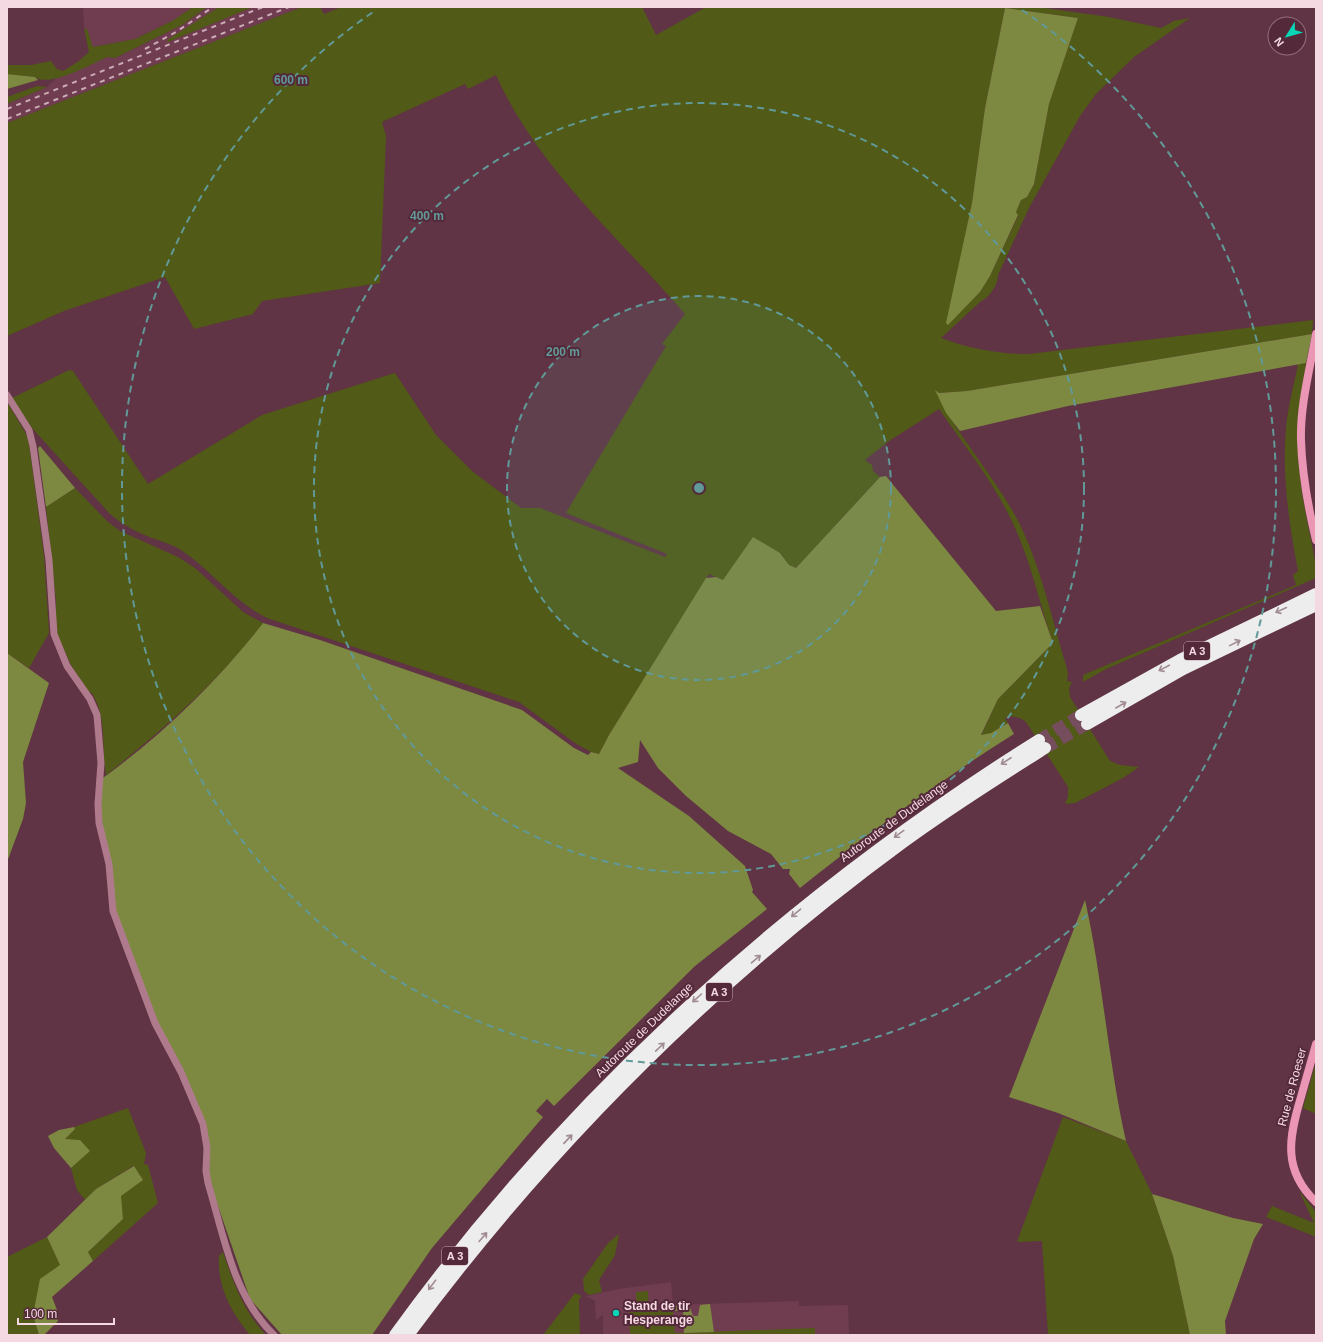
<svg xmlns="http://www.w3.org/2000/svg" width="1323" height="1342" font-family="Arial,sans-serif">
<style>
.built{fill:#703d50}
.green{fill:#515a16;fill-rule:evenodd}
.forest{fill:#7d8840}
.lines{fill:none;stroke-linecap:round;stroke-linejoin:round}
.highway-tunnel{stroke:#764d5c;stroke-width:12;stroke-dasharray:12 6;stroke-linecap:butt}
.street{stroke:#af7a8c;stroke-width:7}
.secondary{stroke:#ea96b4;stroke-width:8}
.highway{stroke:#ededed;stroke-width:12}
.rail{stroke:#cbabb6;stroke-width:2;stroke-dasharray:5 5;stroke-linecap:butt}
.oneway{stroke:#a08b94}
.ring{fill:none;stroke:#609997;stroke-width:2;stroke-dasharray:7 5}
.poi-dot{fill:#07d5b6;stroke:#54293a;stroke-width:1.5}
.labels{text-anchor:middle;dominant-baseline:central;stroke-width:4;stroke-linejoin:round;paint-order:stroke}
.shield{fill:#54293a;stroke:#c5a4b0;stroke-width:1}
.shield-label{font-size:11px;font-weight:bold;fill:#f5d9e2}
.street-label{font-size:12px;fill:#f5d9e2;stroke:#54293a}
.poi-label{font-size:12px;font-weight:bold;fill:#f5d9e2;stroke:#54293a;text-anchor:start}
.centre{fill:#609997;stroke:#54293a;stroke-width:2}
.ring-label{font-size:12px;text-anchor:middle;font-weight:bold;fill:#609997;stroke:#54293a;stroke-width:4;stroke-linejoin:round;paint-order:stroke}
</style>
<rect width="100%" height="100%" fill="#603444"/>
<!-- built -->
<g class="built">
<path d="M 83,7 L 193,7 L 172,21 L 135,39 L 93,47 L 87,30 L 84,28 Z"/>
<path d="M 207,7 L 219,7 L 168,42 L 253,7 L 302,7 L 7,123 L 7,104 L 47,87 L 55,79 L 107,57 L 116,58 L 182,25 Z"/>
<path d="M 671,1282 L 673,1305 L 799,1301 L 799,1306 L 848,1305 L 849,1335 L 603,1335 L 603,1315 L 596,1320 L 595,1301 L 586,1296 L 619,1289 Z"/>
</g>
<!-- green -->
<g class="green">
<path d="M 193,7 L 207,7 L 182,25 L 115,58 L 107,57 C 92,64 49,88 35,77 L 7,74 L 7,65 L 31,65 L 51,61 L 57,69 L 63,71 L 79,61 L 89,52 L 84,28 L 87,29 L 93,47 L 135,39 L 172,21 Z"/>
<path d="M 219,7 L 253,7 L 168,42 L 167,40 Z"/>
<path d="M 302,7 L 320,7 L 324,14 L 341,7 L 642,7 L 656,35 L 706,7 L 1037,7 L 1109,17 L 1161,28 L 1174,21 L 1190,18 L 1134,57 L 1096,94 L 1080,116 L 1029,208 L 998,275 C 998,285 989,298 980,302 L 941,338 C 971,349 998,354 1029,354 L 1313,320 L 1312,334 L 967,391 L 939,393 L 936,391 C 957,436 992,473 1016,517 C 1040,562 1051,616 1066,665 L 1068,674 L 1067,681 L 1072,682 L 1069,688 L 1070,697 L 1110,761 L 1120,765 L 1139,767 L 1123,778 L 1075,803 L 1068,804 L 1065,803 L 1068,797 L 1068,787 L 1026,722 C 1020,717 1012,715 1005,718 L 1008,723 L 991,733 L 981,736 L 998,699 L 1053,643 C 1040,605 1032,566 1016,530 C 997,486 966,448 939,409 L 889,441 L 865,460 L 872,465 L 873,471 L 880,477 L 796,568 L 789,565 L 780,553 L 723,580 L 709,574 L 609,735 L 599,754 L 591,752 L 575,743 L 519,702 L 267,618 C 234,602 211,570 181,550 C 173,545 163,542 155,539 C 138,533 124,526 110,514 L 32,428 L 12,398 L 69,370 L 73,371 L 148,484 L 262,415 L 395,373 L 436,435 L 472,471 L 521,508 L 540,508 L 665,557 L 667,554 L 566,513 L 666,346 L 662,344 L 685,314 C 619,237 538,169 496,75 L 468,89 L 465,84 L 382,122 L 386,136 L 380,283 L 262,301 L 253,314 L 194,329 L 165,277 L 64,311 L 7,336 L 7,123 ZM 1005,8 L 1078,18 L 1049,104 L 1034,184 L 1027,197 L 1021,200 L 1016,212 L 1018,216 L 990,276 L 980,292 L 948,324 L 972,203 L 985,108 Z"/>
<path d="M 37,86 L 47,87 L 7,104 L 7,97 Z"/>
<path d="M 1306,363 C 1301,400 1295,439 1300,476 C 1303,506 1311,537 1316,567 L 1316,578 L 1106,669 L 1083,682 L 1083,675 L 1296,585 L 1293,575 L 1298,571 C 1289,523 1282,477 1286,428 C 1288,406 1294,385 1298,364 Z"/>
<path d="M 7,402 L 26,434 L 29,443 L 44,556 L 49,633 L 29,668 L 7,653 Z"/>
<path d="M 75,488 L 107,521 L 120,531 L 178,557 L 195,568 L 243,612 L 263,623 C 218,682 164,729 106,775 C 101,748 108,717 91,692 L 89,693 L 71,665 L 57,634 L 55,621 L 56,600 L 46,507 Z"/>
<path d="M 1316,1062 L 1316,1114 L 1303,1108 Z"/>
<path d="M 128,1108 L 146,1153 L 144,1164 L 148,1165 L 158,1203 L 93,1261 L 88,1252 L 123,1219 L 120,1196 L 143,1180 L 133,1166 L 96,1189 L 85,1200 L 77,1190 L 71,1168 L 89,1151 L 65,1139 L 75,1129 L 74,1127 Z"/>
<path d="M 1063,1117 L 1126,1141 L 1152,1194 L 1173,1256 L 1190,1335 L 1048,1335 L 1042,1241 L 1017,1242 Z"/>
<path d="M 1299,1191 L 1316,1212 L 1316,1237 L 1266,1217 L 1272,1206 L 1314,1223 Z"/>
<path d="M 619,1234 L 615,1255 L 599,1280 L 602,1292 L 589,1295 L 584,1291 L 583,1279 L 608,1243 Z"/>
<path d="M 47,1237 L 60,1265 L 33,1315 L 39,1335 L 7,1335 L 7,1257 Z"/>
<path d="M 223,1252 C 233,1282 244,1312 266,1335 L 250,1335 C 231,1312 217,1287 219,1256 Z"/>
<path d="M 648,1291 L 649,1311 L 673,1311 L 675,1333 L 815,1328 L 815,1335 L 630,1335 L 629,1312 L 637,1312 L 636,1292 Z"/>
<path d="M 575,1293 L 582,1296 L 579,1299 L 580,1335 L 543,1335 Z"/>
</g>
<!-- forest -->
<g class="forest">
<path d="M 1005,8 L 1078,18 L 1049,104 L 1034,184 L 1027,197 L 1021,200 L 1016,212 L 1018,215 L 990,276 L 980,292 L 948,325 L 946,323 L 972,203 L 985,108 Z"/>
<path d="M 7,74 L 35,77 L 38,80 L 7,89 Z"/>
<path d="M 1312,334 L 1306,363 L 1068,406 L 960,431 L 946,413 L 935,390 L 939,393 L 967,391 Z"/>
<path d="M 40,446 L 75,488 L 46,507 L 38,448 Z"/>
<path d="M 886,476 L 996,611 L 1040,606 L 1053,643 L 998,699 L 981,735 L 991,733 L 1008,723 L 1014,734 C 939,781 869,833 800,888 L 789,874 L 790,869 L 783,869 L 771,854 L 728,831 L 686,796 L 658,768 L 640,740 L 638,762 L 618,768 L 689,816 L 745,866 L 753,890 L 752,892 L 767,909 L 695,966 L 554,1106 L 547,1099 L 536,1111 L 543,1117 L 432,1248 L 372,1335 L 282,1335 L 250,1299 L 206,1171 L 203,1124 L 155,1023 L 113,911 L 109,864 L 99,823 L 100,780 C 160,737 218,681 263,623 L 320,640 L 522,710 L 574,748 L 588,755 L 591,752 L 599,754 L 609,735 L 706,578 L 716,577 L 723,580 L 753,537 L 780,553 L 789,565 L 796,568 L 880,477 Z"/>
<path d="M 7,653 L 49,683 L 23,762 L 26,803 L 23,819 L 7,862 Z"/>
<path d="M 1085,900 C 1103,980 1108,1062 1126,1141 L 1058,1113 L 1009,1097 Z"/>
<path d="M 74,1127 L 75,1129 L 65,1139 L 80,1140 L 90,1151 L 71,1168 L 54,1148 L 48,1136 L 59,1130 Z"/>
<path d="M 134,1166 L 143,1180 L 121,1196 L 123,1219 L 88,1252 L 93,1261 L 52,1297 L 57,1310 L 58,1321 L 44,1335 L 39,1335 L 33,1315 L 40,1279 L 60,1265 L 47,1237 L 96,1189 Z"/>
<path d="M 1152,1194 L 1233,1218 L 1263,1224 L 1254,1239 L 1225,1321 L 1226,1335 L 1190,1335 L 1173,1256 Z"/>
<path d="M 710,1304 L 714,1332 L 684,1333 L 683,1311 L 673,1311 L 675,1305 L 689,1305 L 693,1316 L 698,1316 L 700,1305 Z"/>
</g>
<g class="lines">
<!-- highway-tunnel -->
<g class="highway-tunnel">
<path d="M 1039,740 L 1081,715"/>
<path d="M 1045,748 L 1087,724"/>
</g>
<!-- street -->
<path class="street" d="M 7,395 L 29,430 L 33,446 L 49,560 L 54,634 L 67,666 L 90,699 L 97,715 L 101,763 L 98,804 L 99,823 L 109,864 L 113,911 L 155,1023 L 181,1072 L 203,1124 L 207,1148 L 206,1171 L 208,1183 C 224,1236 233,1296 274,1335"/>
<!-- secondary -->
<g class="secondary">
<path d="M 1316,334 C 1310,369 1300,405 1301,440 C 1302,474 1308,507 1316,540"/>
<path d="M 1316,1044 C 1311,1062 1306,1079 1301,1097 C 1289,1137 1282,1170 1316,1202"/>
</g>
<!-- highway -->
<g class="highway">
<path d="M 1081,715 L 1180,660 L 1316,594"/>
<path d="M 1087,724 L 1183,669 L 1316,605"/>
<path d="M 395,1335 C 568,1096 790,896 1039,740"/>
<path d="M 408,1335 C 547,1147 714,981 902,843 C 948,809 996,779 1045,748"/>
</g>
<!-- rail -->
<g class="rail">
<path d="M 145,49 L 176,32 L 213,7"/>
<path d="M 7,109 L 263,7"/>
<path d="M 7,119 L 289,7"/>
</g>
</g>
<!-- one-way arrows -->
<defs><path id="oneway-shaft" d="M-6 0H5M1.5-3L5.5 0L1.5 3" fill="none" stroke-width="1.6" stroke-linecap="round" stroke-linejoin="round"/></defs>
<g class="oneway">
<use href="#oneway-shaft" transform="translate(1281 610) rotate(155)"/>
<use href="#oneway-shaft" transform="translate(1235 643) rotate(-26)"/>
<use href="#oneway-shaft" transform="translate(1164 668) rotate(152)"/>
<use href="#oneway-shaft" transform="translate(1121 705) rotate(-30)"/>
<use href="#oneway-shaft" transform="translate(1006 761) rotate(147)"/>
<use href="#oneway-shaft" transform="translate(899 834) rotate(144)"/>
<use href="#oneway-shaft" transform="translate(796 913) rotate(140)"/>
<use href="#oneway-shaft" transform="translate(756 959) rotate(-40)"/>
<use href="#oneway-shaft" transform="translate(697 998) rotate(138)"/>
<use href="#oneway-shaft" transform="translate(660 1047) rotate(-44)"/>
<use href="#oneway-shaft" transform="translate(568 1139) rotate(-47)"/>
<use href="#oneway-shaft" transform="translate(483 1237) rotate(-50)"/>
<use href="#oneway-shaft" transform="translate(432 1285) rotate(127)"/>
</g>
<!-- distance rings -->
<circle cx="699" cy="488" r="192" fill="#609997" fill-opacity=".12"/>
<g class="ring">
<circle cx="699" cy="488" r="192"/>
<circle cx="699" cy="488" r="385"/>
<path d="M1022 10A577 577 0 1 1 376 10"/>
</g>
<!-- markers -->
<circle class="poi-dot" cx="616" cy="1313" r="4"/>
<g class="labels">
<!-- shield labels -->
<g class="shield">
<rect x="1184" y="642" width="26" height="18" rx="3"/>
<rect x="706" y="983" width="26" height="18" rx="3"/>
<rect x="442" y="1247" width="26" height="18" rx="3"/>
</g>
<g class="shield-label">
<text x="1197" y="651">A 3</text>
<text x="719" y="992">A 3</text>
<text x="455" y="1256">A 3</text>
</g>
<!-- street labels -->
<g class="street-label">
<text transform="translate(894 821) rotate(-36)">Autoroute de Dudelange</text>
<text transform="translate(644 1030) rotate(-44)">Autoroute de Dudelange</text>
<text transform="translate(1292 1087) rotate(-75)">Rue de Roeser</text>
</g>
<!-- poi labels -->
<g class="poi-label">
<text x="624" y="1306">Stand de tir<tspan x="624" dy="14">Hesperange</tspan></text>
</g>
</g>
<circle cx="699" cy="488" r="6" class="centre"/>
<g class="ring-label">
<text x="291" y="84">600 m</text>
<text x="427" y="220">400 m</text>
<text x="563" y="356">200 m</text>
</g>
<!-- border -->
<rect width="1323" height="1342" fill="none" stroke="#f5d9e2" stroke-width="16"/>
<!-- north arrow -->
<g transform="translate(1287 36) rotate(233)"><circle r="19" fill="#54293a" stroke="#946f7d"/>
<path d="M0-3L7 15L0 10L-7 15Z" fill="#07d5b6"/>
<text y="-6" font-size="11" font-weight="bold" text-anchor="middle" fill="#f5d9e2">N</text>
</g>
<!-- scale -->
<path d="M18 1318v6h96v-6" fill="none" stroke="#f5d9e2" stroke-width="2"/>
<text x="24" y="1318" font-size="12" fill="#f5d9e2" stroke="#54293a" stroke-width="3" paint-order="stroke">100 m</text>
</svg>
